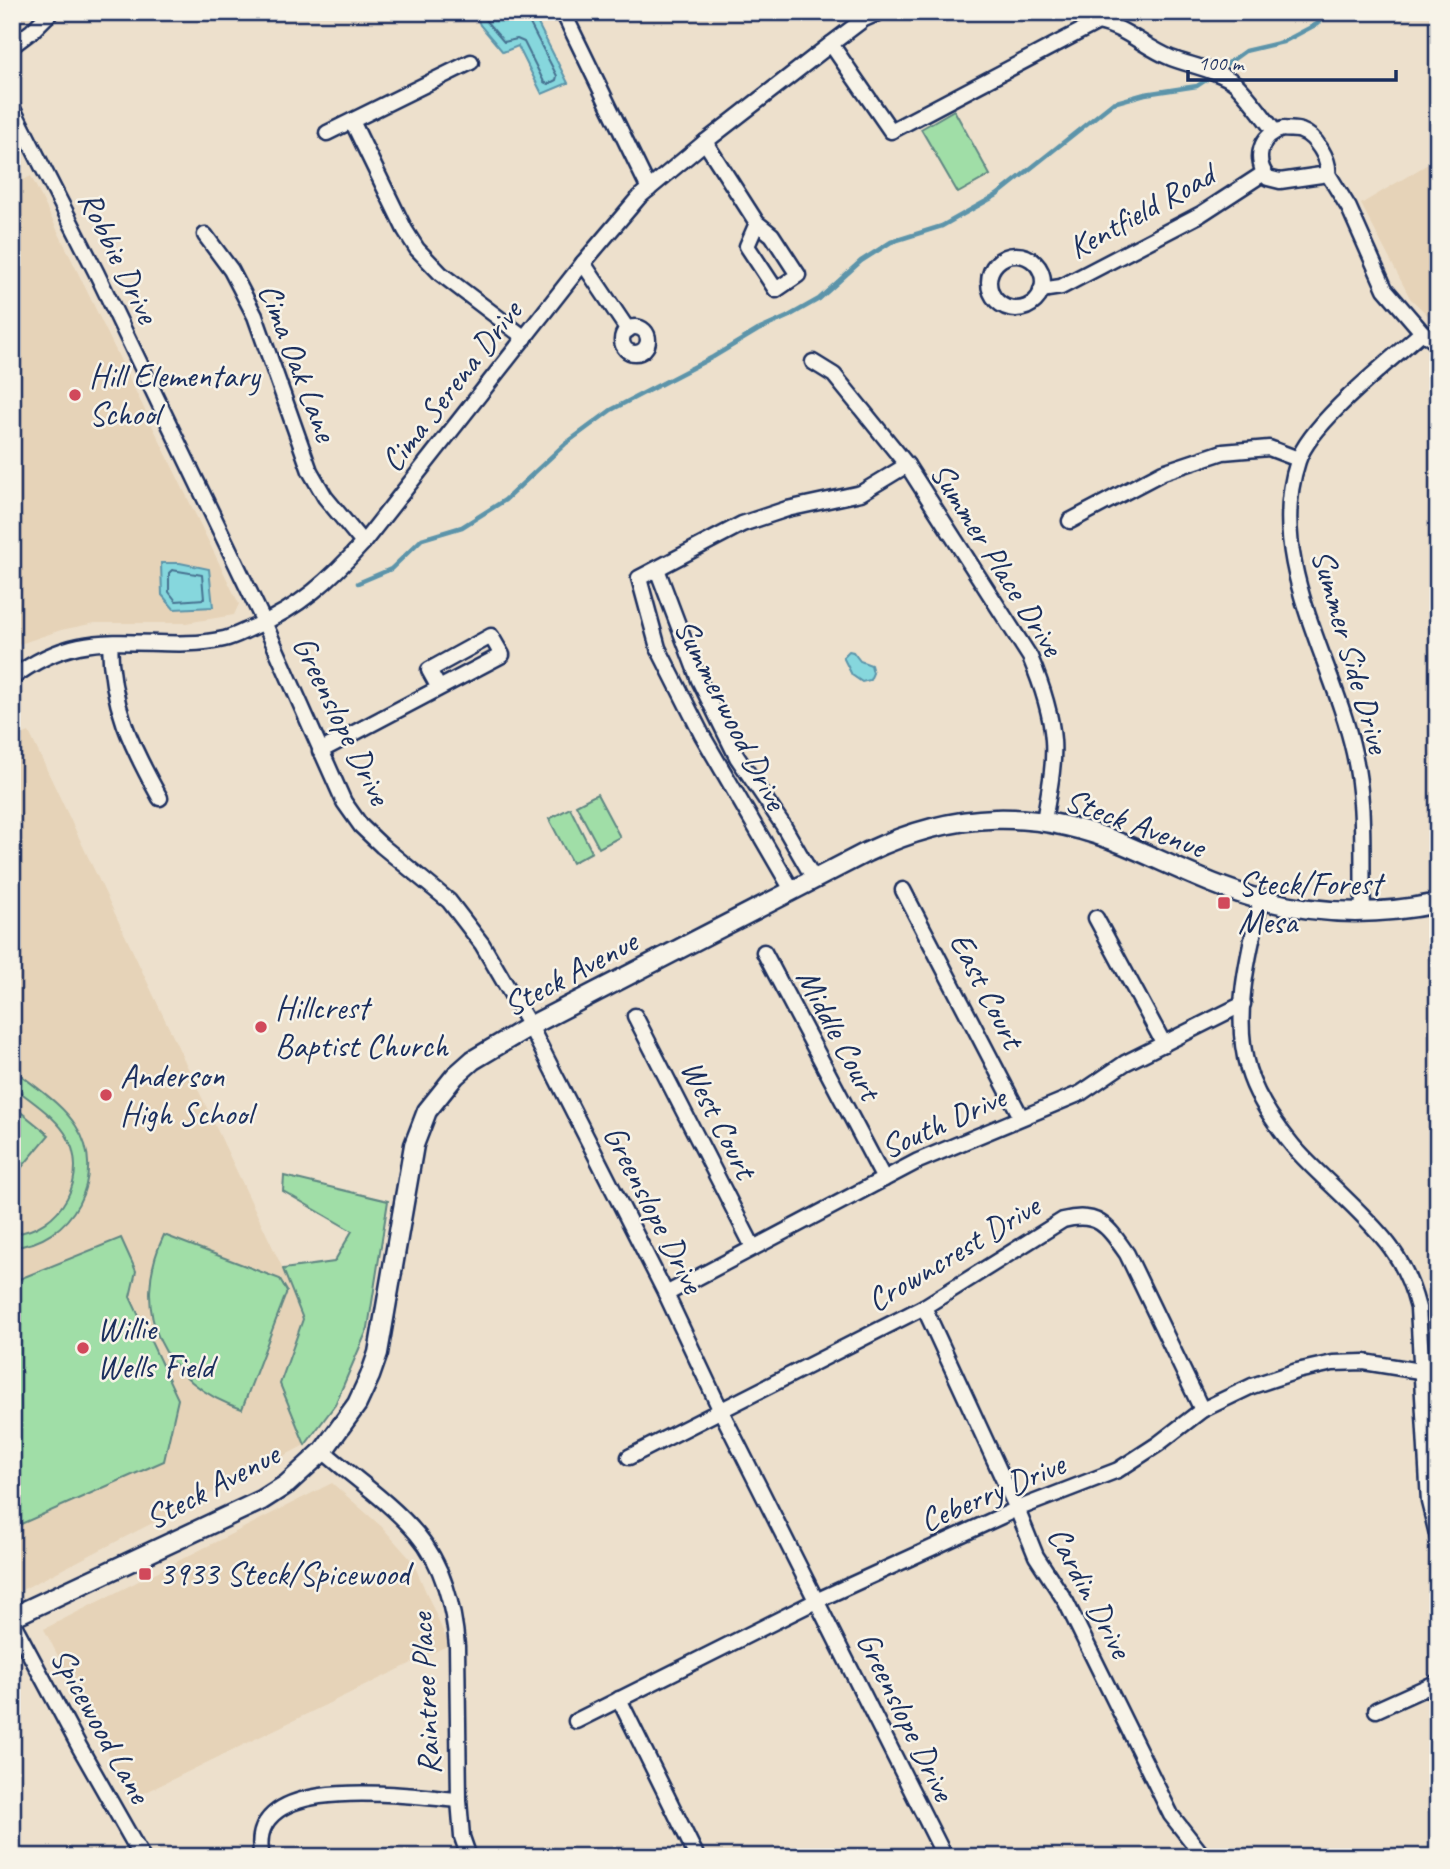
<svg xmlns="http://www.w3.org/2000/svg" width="1450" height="1869" font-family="Caveat,sans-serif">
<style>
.built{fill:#e6d3b8}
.green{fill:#a0dea7;stroke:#5e8682;stroke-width:2}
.water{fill:#86d7dd;stroke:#5b94aa;stroke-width:2}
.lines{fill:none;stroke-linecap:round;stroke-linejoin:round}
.shore{stroke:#467291;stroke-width:2}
.stream{stroke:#5b94aa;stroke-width:4.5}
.minor-casing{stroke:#1b2f5e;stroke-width:19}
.tertiary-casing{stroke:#1b2f5e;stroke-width:23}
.minor{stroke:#f7f3e8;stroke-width:14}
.tertiary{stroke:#f7f3e8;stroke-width:18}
.poi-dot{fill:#d1495b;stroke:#f7f3e8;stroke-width:2.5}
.labels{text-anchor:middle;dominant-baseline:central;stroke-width:5;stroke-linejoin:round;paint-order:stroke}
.street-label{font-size:33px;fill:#1b2f5e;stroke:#f7f3e8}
.poi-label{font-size:33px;fill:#1b2f5e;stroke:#f7f3e8;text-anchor:start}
</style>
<rect width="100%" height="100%" fill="#ede0cc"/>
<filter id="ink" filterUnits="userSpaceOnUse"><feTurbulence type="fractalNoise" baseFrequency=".0143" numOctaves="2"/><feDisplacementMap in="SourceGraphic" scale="14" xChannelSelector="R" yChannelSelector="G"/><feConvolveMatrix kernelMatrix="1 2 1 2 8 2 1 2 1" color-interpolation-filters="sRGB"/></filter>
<g filter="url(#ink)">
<!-- built -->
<g class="built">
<path d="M 1438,158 L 1438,325 L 1410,298 L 1361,204 Z"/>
<path d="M 31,176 L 239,604 L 234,615 L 186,623 L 95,623 L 61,630 L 17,645 L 12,649 L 12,186 Z"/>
<path d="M 29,732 L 283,1269 L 303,1319 L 280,1384 L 305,1445 L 12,1595 L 12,739 Z"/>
<path d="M 332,1483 L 382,1527 L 413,1562 L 449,1645 L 132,1799 L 44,1629 Z"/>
</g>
<!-- green -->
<g class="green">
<path d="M 954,110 L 990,175 L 958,193 L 921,129 Z"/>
<path d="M 597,794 L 620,837 L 599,848 L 576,805 Z"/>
<path d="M 570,808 L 592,852 L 572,863 L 549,819 Z"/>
<path d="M 12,1068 C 33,1086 61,1102 76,1126 C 109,1176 71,1244 12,1247 L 12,1234 C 61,1230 92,1176 65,1133 C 52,1114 30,1100 12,1086 Z"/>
<path d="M 12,1105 L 49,1135 L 12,1179 Z"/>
<path d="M 284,1176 L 388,1201 L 368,1328 L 335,1405 L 305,1445 L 280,1384 L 303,1319 L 283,1269 L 334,1262 L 352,1231 L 283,1191 Z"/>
<path d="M 164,1235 L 280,1279 L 287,1291 L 242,1409 C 164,1384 128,1311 164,1235 Z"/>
<path d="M 121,1238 L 136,1271 L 130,1297 L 178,1399 L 164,1461 L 12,1528 L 12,1282 Z"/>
</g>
<!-- water -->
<g class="water">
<path d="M 475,12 L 532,12 L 568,83 L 542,94 L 518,46 L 503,52 L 480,25 Z"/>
<path d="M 161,563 L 180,563 L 209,569 L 213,607 L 174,609 L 162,595 Z"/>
<path d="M 849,651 L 853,652 L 860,661 L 871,665 L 873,673 L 870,680 L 862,682 L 852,675 L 843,657 Z"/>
</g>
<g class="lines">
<!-- shore -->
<g class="shore">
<path d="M 482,12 L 486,21 L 504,42 L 517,39 L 524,42 L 544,82 L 548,84 L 556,80 L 557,76 L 527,18 L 526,12"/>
<path d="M 172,570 L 202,575 L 204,599 L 176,601 L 169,592 L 169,573 Z"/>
</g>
<!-- stream -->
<g class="stream">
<path d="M 1227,64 L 1245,51 L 1283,42 L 1317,24 L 1328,12"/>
<path d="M 358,583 L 391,569 L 422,539 L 462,527 L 505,500 L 565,444 L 611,410 L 713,357 L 758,330 L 787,317 L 819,299 L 861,261 L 891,242 L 942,226 L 997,195 L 1113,103 L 1145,94 L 1197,86 L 1206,80"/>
</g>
<!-- minor casing -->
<g class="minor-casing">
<g id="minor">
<path d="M 563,12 L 649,189"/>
<path d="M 831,44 L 891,131 L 1098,22 C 1123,26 1146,48 1171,58 C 1189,65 1221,71 1236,84 C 1250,98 1262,115 1274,131"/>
<path d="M 12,46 L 32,31 L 51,12"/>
<path d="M 12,107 L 97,274 L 264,622 L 344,802 L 361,826 L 382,846 L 449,901 L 482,944 L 530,1026 L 666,1294 L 721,1411 L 945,1857"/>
<path d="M 352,121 L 405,230 L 417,249 L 441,274 L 525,338"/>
<path d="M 1283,129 C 1289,130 1296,129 1301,131 C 1316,136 1330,160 1328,174 L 1280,181 L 1268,178 C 1253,160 1260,134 1283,129 Z"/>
<path d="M 327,133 L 471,62"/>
<path d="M 705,142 L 757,223 L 747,246 L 776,290 L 798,275 L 772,235 L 757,223"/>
<path d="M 1328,174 L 1349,208 L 1385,289 L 1422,332 L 1438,344"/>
<path d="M 205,235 L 231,270 L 255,316 L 310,471 L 325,497 L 363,543"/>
<circle cx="1016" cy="282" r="27"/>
<path d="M 583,263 L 628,330"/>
<path d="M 1041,290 L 1061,287 L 1201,214 L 1264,173"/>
<circle cx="635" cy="340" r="13"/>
<path d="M 813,362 L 834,375 L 907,465 L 1030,657 C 1041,683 1051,712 1053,740 C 1055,766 1048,796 1044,821"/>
<path d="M 1070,521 L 1163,472 L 1223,452 L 1269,448 L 1298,459"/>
<path d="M 657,569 L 699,680 L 737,757 L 783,825 L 814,879"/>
<path d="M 110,643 C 111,705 131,746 160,798"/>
<path d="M 12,678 C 32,663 55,651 79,646 C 127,636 177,650 224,639 C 234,637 244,631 254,627 C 299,608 331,579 363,543 L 583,263 L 639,197 L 705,142 L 831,44 L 864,19 L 880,12"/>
<path d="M 320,751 L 502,655 L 491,636 L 429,670 L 439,688"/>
<path d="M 792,890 L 702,735 L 658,648 L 639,578 L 742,524 L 787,509 L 861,493 L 907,465"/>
<path d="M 903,890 L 1021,1117"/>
<path d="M 1261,900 C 1249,952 1232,1015 1248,1069 C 1256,1097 1275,1124 1293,1146 C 1309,1165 1329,1182 1346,1199 C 1383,1235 1405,1257 1418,1308 L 1429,1502 L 1438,1538"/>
<path d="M 1363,911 C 1361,857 1366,806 1354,753 C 1333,657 1265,561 1298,461 C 1310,423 1391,360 1422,332"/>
<path d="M 1096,918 L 1164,1044"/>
<path d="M 764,952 L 884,1179"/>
<path d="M 635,1016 L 753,1247"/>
<path d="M 666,1294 L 918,1161 L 1081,1093 L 1125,1063 L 1243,1004"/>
<path d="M 924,1307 L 1017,1509 L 1036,1556 L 1066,1602 L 1171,1815 L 1204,1857"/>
<path d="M 323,1451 C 354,1478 391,1503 417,1534 C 443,1564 454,1608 457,1646 L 459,1800 L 462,1837 L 469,1857"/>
<path d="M 629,1457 L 924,1307 L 1063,1220 C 1099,1211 1108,1227 1127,1254 L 1202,1410"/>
<path d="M 12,1621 L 80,1748 L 142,1857"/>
<path d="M 619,1699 L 697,1857"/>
<path d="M 1376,1710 L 1438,1682"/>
<path d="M 576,1721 L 818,1600 L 1017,1509 L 1118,1470 L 1158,1444 L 1202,1410 L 1252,1386 L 1297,1371 L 1333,1363 L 1364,1362 L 1438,1374"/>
<path d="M 262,1857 C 242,1769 412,1797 459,1800"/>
</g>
</g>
<!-- tertiary casing -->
<g class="tertiary-casing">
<path id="tertiary" d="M 12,1617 L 262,1500 L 287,1484 L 323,1451 L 357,1404 L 370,1376 L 378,1353 L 414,1145 L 427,1111 L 455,1076 L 473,1060 L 530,1026 L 867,852 C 955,810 1035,808 1125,845 C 1170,864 1216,888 1263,900 C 1320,915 1381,915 1438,903"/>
</g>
<!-- minor -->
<use href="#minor" class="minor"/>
<!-- tertiary -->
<use href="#tertiary" class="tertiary"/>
</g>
</g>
<!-- markers -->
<g class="poi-dot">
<circle cx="75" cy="395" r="7"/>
<rect x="1217" y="896" width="14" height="14" rx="3.5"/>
<circle cx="261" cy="1027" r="7"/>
<circle cx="106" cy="1095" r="7"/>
<circle cx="83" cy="1348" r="7"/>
<rect x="138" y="1567" width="14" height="14" rx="3.5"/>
</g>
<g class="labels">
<!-- street labels -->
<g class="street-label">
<text transform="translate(1141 211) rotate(-29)">Kentfield Road</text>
<text transform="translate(119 257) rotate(64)">Robbie Drive</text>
<text transform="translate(298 362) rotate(69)">Cima Oak Lane</text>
<text transform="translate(451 386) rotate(-52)">Cima Serena Drive</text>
<text transform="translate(997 559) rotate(58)">Summer Place Drive</text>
<text transform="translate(1351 651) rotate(74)">Summer Side Drive</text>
<text transform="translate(731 714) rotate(63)">Summerwood Drive</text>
<text transform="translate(342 720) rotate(64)">Greenslope Drive</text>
<text transform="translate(1135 823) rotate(20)">Steck Avenue</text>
<text transform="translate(570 973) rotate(-28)">Steck Avenue</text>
<text transform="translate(987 990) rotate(63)">East Court</text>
<text transform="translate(839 1034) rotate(62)">Middle Court</text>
<text transform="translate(719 1119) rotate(63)">West Court</text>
<text transform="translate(943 1122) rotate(-24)">South Drive</text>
<text transform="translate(654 1209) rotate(63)">Greenslope Drive</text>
<text transform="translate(953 1253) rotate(-31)">Crowncrest Drive</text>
<text transform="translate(212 1486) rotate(-28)">Steck Avenue</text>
<text transform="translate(992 1492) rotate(-23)">Ceberry Drive</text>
<text transform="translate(1090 1592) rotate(62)">Cardin Drive</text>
<text transform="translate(425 1694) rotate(-93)">Raintree Place</text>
<text transform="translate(906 1716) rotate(64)">Greenslope Drive</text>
<text transform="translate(101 1725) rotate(61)">Spicewood Lane</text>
</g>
<!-- poi labels -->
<g class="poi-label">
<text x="89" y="376">Hill Elementary<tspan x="89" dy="38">School</tspan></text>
<text x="1238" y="884">Steck/Forest<tspan x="1238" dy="38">Mesa</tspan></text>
<text x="275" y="1008">Hillcrest<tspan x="275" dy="38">Baptist Church</tspan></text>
<text x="120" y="1076">Anderson<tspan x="120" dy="38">High School</tspan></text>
<text x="97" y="1329">Willie<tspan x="97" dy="38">Wells Field</tspan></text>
<text x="159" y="1574">3933 Steck/Spicewood</text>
</g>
</g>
<!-- margin -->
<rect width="1450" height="1869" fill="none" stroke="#f7f3e8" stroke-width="42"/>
<rect x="21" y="21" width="1408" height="1827" fill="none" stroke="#1b2f5e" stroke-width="2.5" filter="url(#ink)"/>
<!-- scale -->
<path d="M1188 70v10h208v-10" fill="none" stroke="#1b2f5e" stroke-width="3.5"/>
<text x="1198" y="70" font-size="21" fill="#1b2f5e" stroke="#f7f3e8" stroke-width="5" paint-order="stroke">100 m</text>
</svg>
